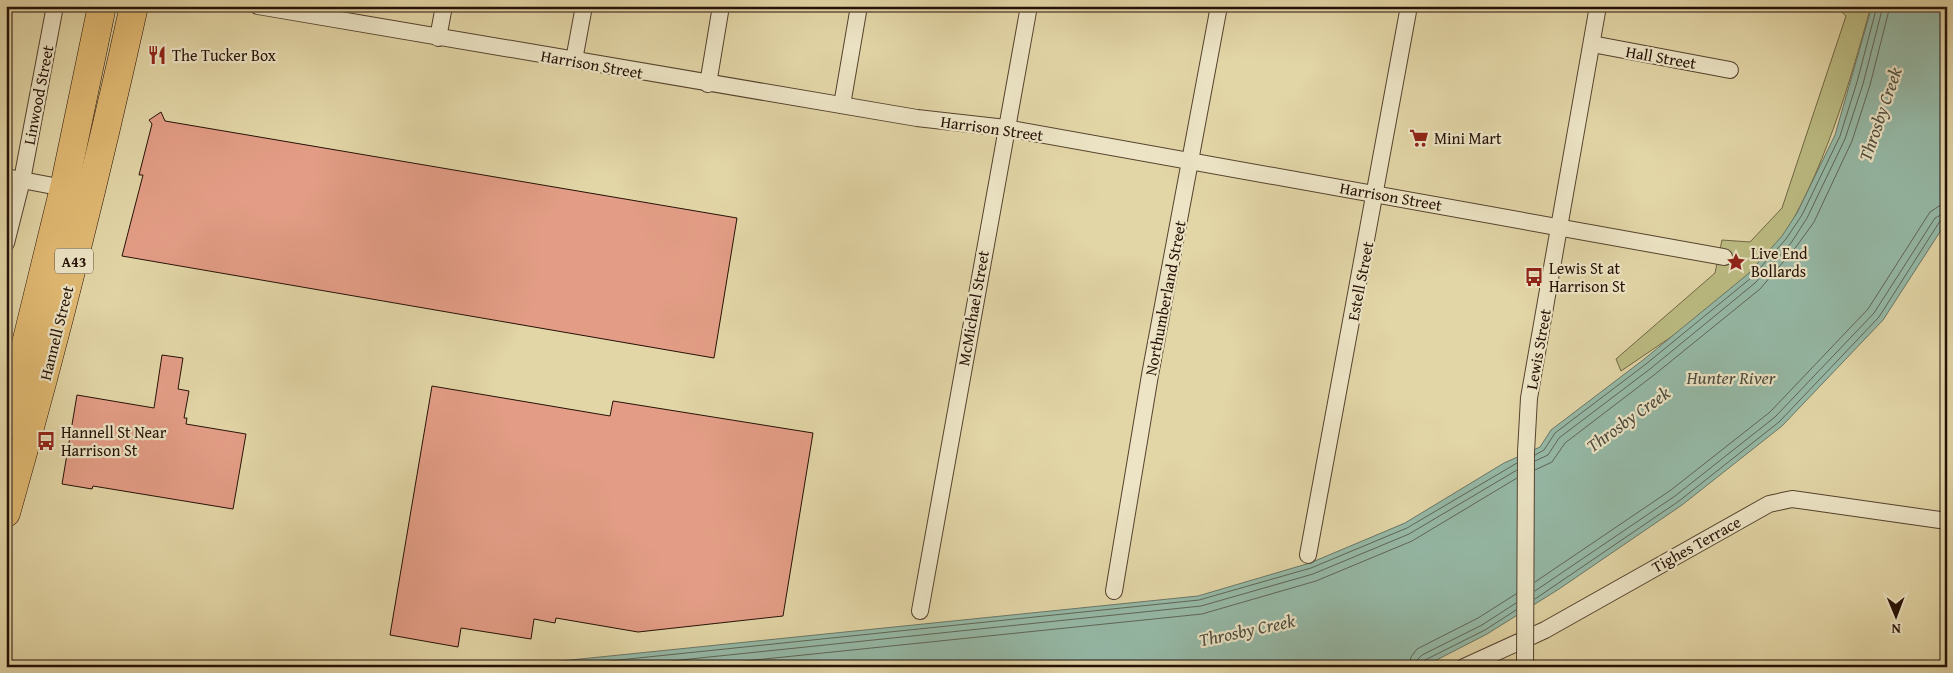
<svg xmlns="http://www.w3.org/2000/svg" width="1953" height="673" font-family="'Gentium Book Plus',serif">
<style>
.green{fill:#bbbb82;stroke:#706644}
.water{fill:#95b9a7;stroke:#697667}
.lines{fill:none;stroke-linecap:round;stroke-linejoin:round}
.shore{stroke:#5e6556;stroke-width:1}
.building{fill:#e39d86;stroke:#261106}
.street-casing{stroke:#55422e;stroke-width:18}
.highway-casing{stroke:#261106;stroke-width:29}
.street{stroke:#ece4c5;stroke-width:16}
.highway{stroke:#e1ba73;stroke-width:28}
.street-bridge-casing{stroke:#55422e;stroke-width:18;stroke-linecap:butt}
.street-bridge{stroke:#ece4c5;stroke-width:16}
.labels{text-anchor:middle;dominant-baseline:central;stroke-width:4.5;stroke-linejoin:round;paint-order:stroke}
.shield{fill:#ece4c5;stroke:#61503f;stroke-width:1}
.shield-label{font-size:15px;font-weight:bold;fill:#261106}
.poi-label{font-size:16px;fill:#261106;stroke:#ece4c5;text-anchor:start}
.street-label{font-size:16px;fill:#261106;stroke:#ece4c5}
.water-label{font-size:18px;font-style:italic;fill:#4d4c3e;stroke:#ece4c5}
</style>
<rect width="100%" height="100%" fill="#e2d5a6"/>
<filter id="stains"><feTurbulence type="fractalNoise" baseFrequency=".004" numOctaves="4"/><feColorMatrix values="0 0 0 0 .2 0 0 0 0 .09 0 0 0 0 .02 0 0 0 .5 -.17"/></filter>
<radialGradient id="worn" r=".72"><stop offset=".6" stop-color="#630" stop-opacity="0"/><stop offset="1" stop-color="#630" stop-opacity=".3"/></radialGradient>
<!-- green -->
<path class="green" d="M 1835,6 L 1871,6 C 1849,86 1823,175 1778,245 C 1767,262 1748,277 1734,293 L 1725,293 L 1699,318 L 1621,371 L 1616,359 L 1715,273 L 1722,240 L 1750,242 L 1782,208 L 1846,16 Z"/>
<!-- water -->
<path class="water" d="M 1872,6 L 1947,6 L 1947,221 L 1883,320 L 1782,426 L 1682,505 L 1559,589 L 1487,634 L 1423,667 L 502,667 L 1198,596 L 1310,563 L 1405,523 L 1504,463 L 1540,447 L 1551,430 L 1643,360 L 1748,274 L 1782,236 L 1797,213 L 1835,135 Z"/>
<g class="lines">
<!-- shore -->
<g class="shore">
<path d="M 1535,455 L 1544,450 L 1555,433 L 1646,364 L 1751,278 L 1786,239 L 1802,215 L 1840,136 L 1857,82 L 1877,6"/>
<path d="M 1535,461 L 1548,455 L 1559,438 L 1650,369 L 1755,283 L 1791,243 L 1807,218 L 1845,139 L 1863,84 L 1883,6"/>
<path d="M 1535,470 L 1552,462 L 1565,443 L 1654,375 L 1760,289 L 1796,247 L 1814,222 L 1852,141 L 1870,85 L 1890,6"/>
<path d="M 1535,582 L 1671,490 L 1770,412 L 1868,309 L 1930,212 L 1939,206 L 1947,205"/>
<path d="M 1535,591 L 1675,496 L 1775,417 L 1874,313 L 1935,218 L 1947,212"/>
<path d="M 1535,599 L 1679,501 L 1779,422 L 1879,317 L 1940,221 L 1947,219"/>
<path d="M 551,667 L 1199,600 L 1311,568 L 1407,528 L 1517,463"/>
<path d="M 613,667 L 1201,606 L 1313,574 L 1409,534 L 1517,470"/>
<path d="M 687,667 L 1202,614 L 1316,581 L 1412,541 L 1517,478"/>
<path d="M 1409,667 L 1411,657 L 1417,649 L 1478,618 L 1516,594"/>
<path d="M 1416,667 L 1417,660 L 1422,655 L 1482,625 L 1516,603"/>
<path d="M 1422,667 L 1425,660 L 1485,630 L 1516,610"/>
</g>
</g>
<!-- building -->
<g class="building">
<path d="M 161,112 L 165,121 L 737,218 L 714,358 L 122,256 L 143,175 L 139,175 L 152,124 L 149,120 Z"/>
<path d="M 162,355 L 183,358 L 178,389 L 189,391 L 184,418 L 187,418 L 186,424 L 246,434 L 233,509 L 93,486 L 92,489 L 62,484 L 77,395 L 154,408 Z"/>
<path d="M 432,386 L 610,416 L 613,401 L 813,433 L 783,616 L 638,632 L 556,618 L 555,623 L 534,619 L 531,639 L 461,628 L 458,647 L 390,635 Z"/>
</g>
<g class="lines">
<!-- street casing -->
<g class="street-casing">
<g id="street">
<path d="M 258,6 L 917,118 L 1006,128 L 1724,257"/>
<path d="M 438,38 L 444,6"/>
<path d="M 1592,44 L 1730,70"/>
<path d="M 574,60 L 584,6"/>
<path d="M 708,84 L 721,6"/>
<path d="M 842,105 L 859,6"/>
<path d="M 6,177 L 64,188"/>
<path d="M 6,243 L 22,180 L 55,6"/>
<path d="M 1526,452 L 1529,398 L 1598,6"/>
<path d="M 1308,555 L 1409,6"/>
<path d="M 1114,591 L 1150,375 L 1219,6"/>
<path d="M 920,611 L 1029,6"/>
<path d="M 1464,667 L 1545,630 L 1769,504 L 1792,499 L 1947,521"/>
</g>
</g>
<!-- highway casing -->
<g class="highway-casing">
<g id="highway">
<path d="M 6,425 L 64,188 L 102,6"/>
<path d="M 6,513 C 54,345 96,177 134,6"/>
</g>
</g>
<!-- street -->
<use href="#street" class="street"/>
<!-- highway -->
<use href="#highway" class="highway"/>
<!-- street-bridge casing -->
<g class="street-bridge-casing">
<path id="street-bridge" d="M 1525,667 L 1526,452"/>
</g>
<!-- street-bridge -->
<use href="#street-bridge" class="street-bridge"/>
</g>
<!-- icons -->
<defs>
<g id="restaurant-bare" transform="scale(1.5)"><path d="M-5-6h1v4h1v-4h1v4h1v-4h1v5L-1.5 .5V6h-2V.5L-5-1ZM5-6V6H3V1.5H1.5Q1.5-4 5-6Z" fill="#8f2418" stroke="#ece4c5" stroke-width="2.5" paint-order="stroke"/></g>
<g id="supermarket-bare" transform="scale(1.5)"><path d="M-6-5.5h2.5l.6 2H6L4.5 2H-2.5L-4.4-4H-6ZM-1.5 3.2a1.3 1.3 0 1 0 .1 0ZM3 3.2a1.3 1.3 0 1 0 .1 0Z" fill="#8f2418" stroke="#ece4c5" stroke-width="2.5" paint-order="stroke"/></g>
<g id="sight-bare" transform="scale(1.5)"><path d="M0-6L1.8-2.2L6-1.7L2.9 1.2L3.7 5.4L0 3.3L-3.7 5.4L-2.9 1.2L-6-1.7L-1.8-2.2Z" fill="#8f2418" stroke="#ece4c5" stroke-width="2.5" paint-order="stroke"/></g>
<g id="bus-bare" transform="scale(1.5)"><path d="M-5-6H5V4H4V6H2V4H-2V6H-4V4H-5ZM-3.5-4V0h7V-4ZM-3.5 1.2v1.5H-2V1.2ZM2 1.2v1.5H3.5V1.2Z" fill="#8f2418" stroke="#ece4c5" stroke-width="2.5" paint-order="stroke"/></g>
</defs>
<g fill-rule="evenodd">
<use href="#restaurant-bare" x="157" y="55"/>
<use href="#supermarket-bare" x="1419" y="138"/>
<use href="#sight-bare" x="1736" y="262"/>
<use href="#bus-bare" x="1534" y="277"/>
<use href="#bus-bare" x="46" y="441"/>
</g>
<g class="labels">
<!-- shield labels -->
<rect class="shield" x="55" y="248.5" width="38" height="25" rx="4"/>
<g class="shield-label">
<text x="74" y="261">A43</text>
</g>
<!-- poi labels -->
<g class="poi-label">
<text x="172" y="55">The Tucker Box</text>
<text x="1434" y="138">Mini Mart</text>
<text x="1751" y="253">Live End<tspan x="1751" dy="18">Bollards</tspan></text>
<text x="1549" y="268">Lewis St at<tspan x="1549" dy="18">Harrison St</tspan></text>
<text x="61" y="432">Hannell St Near<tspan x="61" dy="18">Harrison St</tspan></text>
</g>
<!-- street labels -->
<g class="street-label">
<text transform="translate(1661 57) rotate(10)">Hall Street</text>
<text transform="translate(592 64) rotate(10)">Harrison Street</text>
<text transform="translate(38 95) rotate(-79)">Linwood Street</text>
<text transform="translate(992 128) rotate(8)">Harrison Street</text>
<text transform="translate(1391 196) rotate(10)">Harrison Street</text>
<text transform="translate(1360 281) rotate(-79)">Estell Street</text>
<text transform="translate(1165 298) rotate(-79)">Northumberland Street</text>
<text transform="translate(973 308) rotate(-80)">McMichael Street</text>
<text transform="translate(56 333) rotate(-76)">Hannell Street</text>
<text transform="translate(1538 349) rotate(-80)">Lewis Street</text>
<text transform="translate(1696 544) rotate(-29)">Tighes Terrace</text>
</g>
<!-- water labels -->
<g class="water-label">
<text transform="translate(1880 114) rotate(-71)">Throsby Creek</text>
<text x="1731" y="377">Hunter River</text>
<text transform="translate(1628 419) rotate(-36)">Throsby Creek</text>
<text transform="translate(1247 630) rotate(-12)">Throsby Creek</text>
</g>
</g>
<!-- margin -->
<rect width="1953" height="673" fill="none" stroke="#e2d5a6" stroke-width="25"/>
<rect x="8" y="8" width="1938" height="658" fill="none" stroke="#261106" stroke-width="2.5"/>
<rect x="12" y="12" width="1928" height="648" fill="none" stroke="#261106"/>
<!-- north arrow -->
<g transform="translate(1896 616) rotate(179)" stroke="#ece4c5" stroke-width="4" paint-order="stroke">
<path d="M0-4L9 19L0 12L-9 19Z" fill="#261106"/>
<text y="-8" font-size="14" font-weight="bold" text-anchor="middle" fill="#261106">N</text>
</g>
<rect width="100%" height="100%" filter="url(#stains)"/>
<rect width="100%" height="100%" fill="url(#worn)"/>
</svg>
